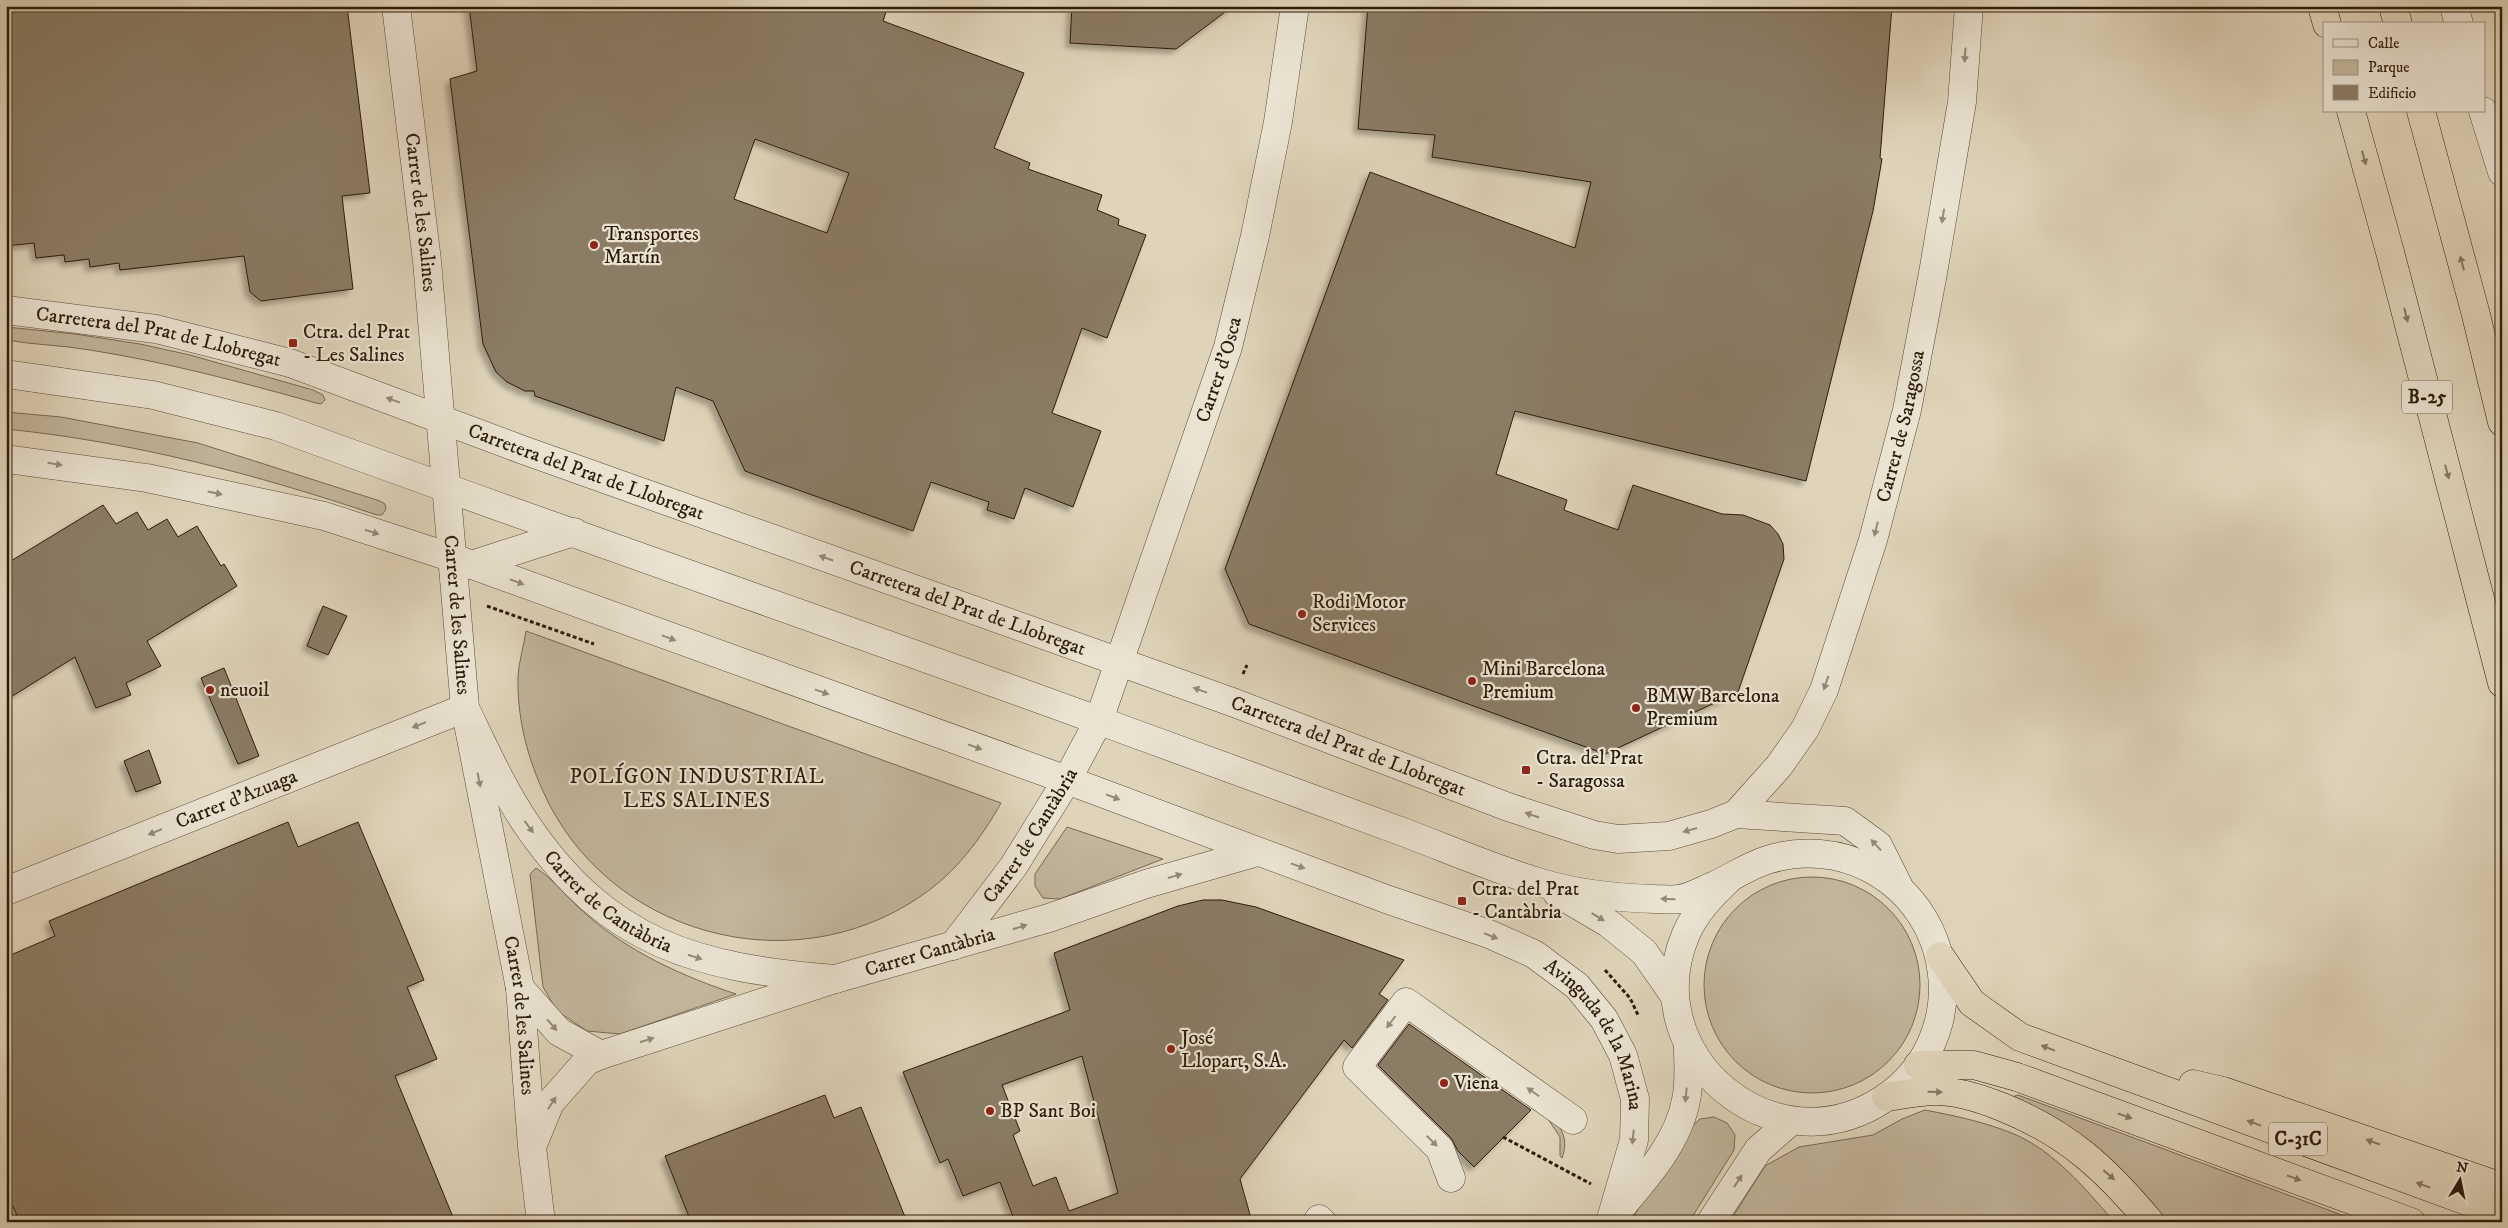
<svg xmlns="http://www.w3.org/2000/svg" width="2508" height="1228" font-family="'IM FELL DW Pica',serif">
<style>
.green{fill:#c1b59c;stroke:#786852}
.building{fill:#8a7c65;stroke:#2e1c09;fill-rule:evenodd;filter:url(#shadow)}
.lines{fill:none;stroke-linecap:round;stroke-linejoin:round}
.minor-casing{stroke:#5a4a35;stroke-width:29}
.highway-casing{stroke:#2e1c09;stroke-width:29}
.path{stroke:#2e1c09;stroke-width:3;stroke-dasharray:4 2.5;stroke-linecap:butt}
.minor{stroke:#eae3d2;stroke-width:28}
.highway{stroke:#dfd4ba;stroke-width:28}
.oneway{fill:#958978}
.oneway2{fill:#867862}
.poi-dot{fill:#8f2418;stroke:#eae3d2;stroke-width:2}
.labels{text-anchor:middle;dominant-baseline:central;stroke-width:4.5;stroke-linejoin:round;paint-order:stroke}
.shield{fill:#eae3d2;stroke:#665845;stroke-width:1}
.shield-label{font-size:19px;font-weight:bold;fill:#2e1c09}
.street-label{font-size:20px;fill:#2e1c09;stroke:#eae3d2}
.poi-label{font-size:20px;fill:#2e1c09;stroke:#eae3d2;text-anchor:start}
.neighbourhood-label{font-size:21px;letter-spacing:1px;fill:#2e1c09;stroke:#eae3d2}
</style>
<defs>
<filter id="shadow"><feDropShadow dx="-4.5" dy="4.5" stdDeviation="2.5" flood-color="#0004"/></filter>
</defs>
<rect width="100%" height="100%" fill="#dfd4ba"/>
<filter id="stains"><feTurbulence type="fractalNoise" baseFrequency=".004" numOctaves="4"/><feColorMatrix values="0 0 0 0 .2 0 0 0 0 .09 0 0 0 0 .02 0 0 0 .5 -.17"/></filter>
<radialGradient id="worn" r=".72"><stop offset=".6" stop-color="#630" stop-opacity="0"/><stop offset="1" stop-color="#630" stop-opacity=".3"/></radialGradient>
<!-- green -->
<g class="green">
<path d="M 6,327 L 75,334 L 140,344 L 190,355 L 313,390 L 323,395 L 325,400 L 321,404 L 316,403 C 241,382 166,362 90,350 C 62,345 34,345 6,340 Z"/>
<path d="M 6,412 L 61,417 L 198,443 L 380,501 L 385,504 L 386,509 L 382,515 L 377,515 C 255,474 134,442 6,429 Z"/>
<path d="M 526,631 L 1001,803 C 981,839 955,873 921,896 C 790,986 605,934 542,789 C 526,753 517,715 518,676 C 519,661 524,645 526,631 Z"/>
<path d="M 1067,827 L 1163,859 L 1060,899 L 1043,898 L 1035,886 L 1035,874 Z"/>
<path d="M 536,868 C 556,881 569,900 587,915 C 629,952 684,977 736,994 L 620,1034 L 587,1031 L 557,1011 L 543,987 L 530,874 Z"/>
<circle cx="1812" cy="985" r="108"/>
<path d="M 2018,1095 L 2361,1222 L 2166,1222 L 2151,1201 L 2117,1167 L 2012,1097 Z"/>
<path d="M 1925,1110 C 1956,1116 1985,1122 2014,1134 C 2054,1151 2086,1189 2114,1222 L 1747,1222 L 1732,1218 L 1765,1166 L 1799,1147 L 1873,1135 L 1902,1119 Z"/>
<path d="M 1546,1116 C 1562,1124 1569,1140 1562,1158 L 1560,1156 L 1560,1137 Z"/>
<path d="M 1714,1117 L 1727,1123 L 1735,1135 L 1734,1150 L 1689,1222 L 1630,1222 L 1689,1129 L 1700,1119 Z"/>
</g>
<!-- building -->
<g class="building">
<path d="M 6,6 L 347,6 L 370,193 L 342,196 L 353,289 L 261,301 L 250,292 L 244,256 L 120,270 L 119,263 L 90,267 L 89,259 L 65,262 L 64,255 L 36,258 L 34,243 L 6,246 Z"/>
<path d="M 469,6 L 888,6 L 883,21 L 1024,73 L 994,148 L 1030,163 L 1028,169 L 1102,195 L 1097,210 L 1119,219 L 1118,225 L 1146,235 L 1107,338 L 1082,328 L 1052,413 L 1101,431 L 1073,507 L 1025,488 L 1014,519 L 987,510 L 989,502 L 931,482 L 913,531 L 745,471 L 713,401 L 676,387 L 664,441 L 535,396 L 534,391 L 525,391 L 507,382 L 496,372 L 483,344 L 450,79 L 477,71 ZM 755,139 L 849,173 L 827,233 L 734,199 Z"/>
<path d="M 1072,6 L 1233,6 L 1176,49 L 1070,43 Z"/>
<path d="M 1368,6 L 1892,6 L 1880,158 L 1882,159 L 1873,211 L 1806,481 L 1515,411 L 1496,474 L 1567,500 L 1564,510 L 1618,530 L 1633,485 L 1722,514 L 1743,515 L 1770,525 L 1778,534 L 1783,544 L 1784,559 L 1738,692 L 1605,754 L 1249,624 L 1225,569 L 1370,172 L 1575,248 L 1591,182 L 1432,157 L 1435,135 L 1358,129 Z"/>
<path d="M 103,505 L 116,524 L 137,512 L 148,530 L 167,519 L 178,537 L 197,526 L 221,566 L 224,564 L 237,586 L 147,641 L 161,666 L 126,683 L 131,695 L 96,708 L 75,657 L 6,700 L 6,564 Z"/>
<path d="M 323,606 L 347,616 L 328,655 L 307,646 Z"/>
<path d="M 224,668 L 259,756 L 238,764 L 201,678 Z"/>
<path d="M 149,750 L 161,783 L 136,792 L 124,761 Z"/>
<path d="M 288,822 L 298,847 L 358,822 L 424,980 L 407,987 L 437,1059 L 395,1076 L 455,1222 L 20,1222 L 6,1191 L 6,957 L 55,936 L 49,921 Z"/>
<path d="M 1203,900 L 1222,900 L 1256,907 L 1404,960 L 1379,994 L 1388,1000 L 1352,1048 L 1344,1040 L 1240,1179 L 1252,1222 L 1015,1222 L 1000,1182 L 963,1196 L 948,1159 L 940,1163 L 903,1072 L 1070,1010 L 1054,953 L 1178,906 ZM 1082,1056 L 1118,1193 L 1069,1211 L 1056,1177 L 1033,1186 L 1013,1135 L 1020,1131 L 1002,1085 Z"/>
<path d="M 1409,1024 L 1531,1110 L 1474,1167 L 1458,1151 L 1451,1138 L 1378,1065 Z"/>
<path d="M 825,1095 L 834,1118 L 861,1107 L 907,1222 L 691,1222 L 665,1156 Z"/>
</g>
<g class="lines">
<!-- minor casing -->
<g class="minor-casing">
<g id="minor">
<path id="s1" d="M 396,6 L 427,261 L 465,708 L 520,988 L 532,1147 L 541,1222"/>
<path d="M 2454,6 L 2459,24"/>
<path d="M 2483,111 L 2502,172"/>
<path id="s2" d="M 6,310 L 156,329 L 290,363 L 523,450 L 1232,702 L 1508,807 L 1594,835 L 1618,839 L 1669,836 L 1711,824 L 1736,814 L 1845,821 L 1878,845 L 1899,887"/>
<path d="M 6,374 L 153,395 L 276,426 C 550,527 826,621 1100,721 C 1201,757 1302,795 1403,832 C 1448,849 1492,868 1538,882 C 1576,894 1617,898 1656,899 C 1664,899 1672,900 1680,899 C 1691,897 1703,890 1713,886 C 1731,878 1748,866 1767,860 C 1801,849 1840,852 1871,869 C 1959,916 1969,1041 1885,1098 C 1775,1173 1634,1056 1686,934 C 1696,911 1712,895 1730,878"/>
<path id="s3" d="M 6,459 L 147,478 L 324,516 L 453,558 L 1067,780 L 1386,899 L 1489,934 L 1534,954 L 1577,986 L 1604,1019 L 1623,1055 L 1635,1099 L 1634,1140 L 1611,1219"/>
<path d="M 471,565 L 574,532"/>
<path id="s4" d="M 1736,814 L 1779,766 L 1805,729 L 1824,690 L 1873,540 L 1907,410 L 1933,273 L 1962,102 L 1969,6"/>
<path id="s5" d="M 6,891 L 465,708 C 484,747 502,788 527,825 C 609,945 698,968 835,979"/>
<path d="M 1557,893 L 1608,923 L 1644,952 L 1674,995"/>
<path id="s6" d="M 953,946 L 1013,867 L 1067,780 L 1099,720 L 1228,347 L 1255,236 L 1278,122 L 1295,6"/>
<path d="M 520,988 L 559,1032 L 601,1055"/>
<path id="s7" d="M 534,1142 L 550,1103 L 587,1061 L 601,1055 L 835,979 L 1049,918 L 1146,884 L 1257,852"/>
<path d="M 1451,1178 L 1440,1149 L 1357,1067 L 1406,1002 L 1573,1120"/>
<path d="M 1616,1213 C 1643,1181 1678,1144 1686,1100 C 1690,1083 1688,1064 1688,1047"/>
<path d="M 1317,1222 L 1319,1219 L 1322,1222"/>
<path d="M 1711,1222 L 1758,1150 L 1791,1121"/>
</g>
</g>
<!-- highway casing -->
<g class="highway-casing">
<g id="highway">
<path d="M 2322,6 L 2327,24"/>
<path d="M 2393,6 L 2398,24"/>
<path d="M 2351,111 L 2390,252 L 2502,683"/>
<path d="M 2421,111 L 2475,311 L 2502,422"/>
<path d="M 1940,956 L 1972,1003 L 2020,1037 L 2502,1214"/>
<path d="M 1918,1065 L 1974,1065 L 2017,1077 L 2411,1222"/>
<path d="M 2193,1084 L 2223,1091 L 2502,1187"/>
<path d="M 1886,1097 C 1901,1095 1917,1092 1932,1091 C 1956,1090 1980,1098 2002,1107 C 2067,1133 2106,1169 2150,1222"/>
</g>
</g>
<!-- path -->
<g class="path">
<path d="M 487,606 L 594,644"/>
<path d="M 1243,674 L 1247,665"/>
<path d="M 1605,970 L 1630,998 L 1638,1015"/>
<path d="M 1503,1137 L 1591,1184"/>
</g>
<!-- minor -->
<use href="#minor" class="minor"/>
<!-- highway -->
<use href="#highway" class="highway"/>
</g>
<!-- one-way arrows -->
<defs><path id="oneway-solid" d="M-6-.8H1V-3.2L6.5 0L1 3.2V.8H-6Z" transform="scale(1.25)"/></defs>
<g class="oneway">
<use href="#oneway-solid" transform="translate(1965 55) rotate(94)"/>
<use href="#oneway-solid" transform="translate(1943 216) rotate(99)"/>
<use href="#oneway-solid" transform="translate(393 400) rotate(-160)"/>
<use href="#oneway-solid" transform="translate(55 464) rotate(9)"/>
<use href="#oneway-solid" transform="translate(215 493) rotate(12)"/>
<use href="#oneway-solid" transform="translate(1876 529) rotate(104)"/>
<use href="#oneway-solid" transform="translate(372 532) rotate(18)"/>
<use href="#oneway-solid" transform="translate(826 558) rotate(-161)"/>
<use href="#oneway-solid" transform="translate(517 582) rotate(20)"/>
<use href="#oneway-solid" transform="translate(669 638) rotate(20)"/>
<use href="#oneway-solid" transform="translate(1826 683) rotate(109)"/>
<use href="#oneway-solid" transform="translate(1200 690) rotate(-160)"/>
<use href="#oneway-solid" transform="translate(822 692) rotate(20)"/>
<use href="#oneway-solid" transform="translate(419 725) rotate(158)"/>
<use href="#oneway-solid" transform="translate(975 747) rotate(20)"/>
<use href="#oneway-solid" transform="translate(479 780) rotate(79)"/>
<use href="#oneway-solid" transform="translate(1113 797) rotate(21)"/>
<use href="#oneway-solid" transform="translate(1532 815) rotate(-161)"/>
<use href="#oneway-solid" transform="translate(529 827) rotate(54)"/>
<use href="#oneway-solid" transform="translate(1690 830) rotate(164)"/>
<use href="#oneway-solid" transform="translate(155 832) rotate(158)"/>
<use href="#oneway-solid" transform="translate(1876 845) rotate(-133)"/>
<use href="#oneway-solid" transform="translate(1298 866) rotate(20)"/>
<use href="#oneway-solid" transform="translate(1175 876) rotate(-16)"/>
<use href="#oneway-solid" transform="translate(1668 899) rotate(-179)"/>
<use href="#oneway-solid" transform="translate(1598 917) rotate(31)"/>
<use href="#oneway-solid" transform="translate(1020 927) rotate(-17)"/>
<use href="#oneway-solid" transform="translate(1491 936) rotate(22)"/>
<use href="#oneway-solid" transform="translate(695 957) rotate(18)"/>
<use href="#oneway-solid" transform="translate(1391 1022) rotate(127)"/>
<use href="#oneway-solid" transform="translate(552 1025) rotate(49)"/>
<use href="#oneway-solid" transform="translate(647 1040) rotate(-18)"/>
<use href="#oneway-solid" transform="translate(1533 1092) rotate(-145)"/>
<use href="#oneway-solid" transform="translate(1686 1095) rotate(96)"/>
<use href="#oneway-solid" transform="translate(552 1103) rotate(-57)"/>
<use href="#oneway-solid" transform="translate(1633 1137) rotate(96)"/>
<use href="#oneway-solid" transform="translate(1432 1141) rotate(45)"/>
<use href="#oneway-solid" transform="translate(1738 1181) rotate(-57)"/>
</g>
<g class="oneway2">
<use href="#oneway-solid" transform="translate(2364 158) rotate(75)"/>
<use href="#oneway-solid" transform="translate(2462 263) rotate(-105)"/>
<use href="#oneway-solid" transform="translate(2406 315) rotate(76)"/>
<use href="#oneway-solid" transform="translate(2447 472) rotate(75)"/>
<use href="#oneway-solid" transform="translate(2048 1048) rotate(-159)"/>
<use href="#oneway-solid" transform="translate(1935 1092) rotate(1)"/>
<use href="#oneway-solid" transform="translate(2125 1116) rotate(19)"/>
<use href="#oneway-solid" transform="translate(2254 1123) rotate(-160)"/>
<use href="#oneway-solid" transform="translate(2373 1142) rotate(-161)"/>
<use href="#oneway-solid" transform="translate(2109 1175) rotate(41)"/>
<use href="#oneway-solid" transform="translate(2294 1178) rotate(20)"/>
<use href="#oneway-solid" transform="translate(2423 1185) rotate(-160)"/>
</g>
<!-- markers -->
<g class="poi-dot">
<circle cx="594" cy="245" r="5"/>
<rect x="288" y="338" width="10" height="10" rx="2.5"/>
<circle cx="1302" cy="614" r="5"/>
<circle cx="1472" cy="681" r="5"/>
<circle cx="210" cy="690" r="5"/>
<circle cx="1636" cy="708" r="5"/>
<rect x="1521" y="765" width="10" height="10" rx="2.5"/>
<rect x="1457" y="896" width="10" height="10" rx="2.5"/>
<circle cx="1171" cy="1049" r="5"/>
<circle cx="1444" cy="1083" r="5"/>
<circle cx="990" cy="1111" r="5"/>
</g>
<g class="labels">
<!-- shield labels -->
<g class="shield">
<rect x="2402" y="380.5" width="50" height="33" rx="4"/>
<rect x="2269" y="1122.5" width="58" height="33" rx="4"/>
</g>
<g class="shield-label">
<text x="2427" y="397">B-25</text>
<text x="2298" y="1139">C-31C</text>
</g>
<!-- street labels -->
<g class="street-label">
<text stroke="none"><textPath href="#s1" startOffset="208">Carrer de les Salines</textPath></text>
<text stroke="none"><textPath href="#s2" startOffset="155">Carretera del Prat de Llobregat</textPath></text>
<text stroke="none"><textPath href="#s6" startOffset="640">Carrer d'Osca</textPath></text>
<text stroke="none"><textPath href="#s4" startOffset="428">Carrer de Saragossa</textPath></text>
<text stroke="none"><textPath href="#s2" startOffset="605">Carretera del Prat de Llobregat</textPath></text>
<text stroke="none"><textPath href="#s2" startOffset="1010">Carretera del Prat de Llobregat</textPath></text>
<text stroke="none"><textPath href="#s1" startOffset="612">Carrer de les Salines</textPath></text>
<text stroke="none"><textPath href="#s2" startOffset="1415">Carretera del Prat de Llobregat</textPath></text>
<text stroke="none"><textPath href="#s5" startOffset="248">Carrer d'Azuaga</textPath></text>
<text stroke="none"><textPath href="#s6" startOffset="135">Carrer de Cantàbria</textPath></text>
<text stroke="none"><textPath href="#s5" startOffset="740">Carrer de Cantàbria</textPath></text>
<text stroke="none"><textPath href="#s7" startOffset="458">Carrer Cantàbria</textPath></text>
<text stroke="none"><textPath href="#s1" startOffset="1018">Carrer de les Salines</textPath></text>
<text stroke="none"><textPath href="#s3" startOffset="1715">Avinguda de la Marina</textPath></text>
</g>
<!-- poi labels -->
<g class="poi-label">
<text x="604" y="234">Transportes<tspan x="604" dy="23">Martín</tspan></text>
<text x="303" y="332">Ctra. del Prat<tspan x="303" dy="23">- Les Salines</tspan></text>
<text x="1312" y="602">Rodi Motor<tspan x="1312" dy="23">Services</tspan></text>
<text x="1482" y="669">Mini Barcelona<tspan x="1482" dy="23">Premium</tspan></text>
<text x="220" y="690">neuoil</text>
<text x="1646" y="696">BMW Barcelona<tspan x="1646" dy="23">Premium</tspan></text>
<text x="1536" y="758">Ctra. del Prat<tspan x="1536" dy="23">- Saragossa</tspan></text>
<text x="1472" y="889">Ctra. del Prat<tspan x="1472" dy="23">- Cantàbria</tspan></text>
<text x="1181" y="1038">José<tspan x="1181" dy="23">Llopart, S.A.</tspan></text>
<text x="1454" y="1083">Viena</text>
<text x="1000" y="1111">BP Sant Boi</text>
</g>
<!-- neighbourhood labels -->
<g class="neighbourhood-label">
<text x="697" y="777">POLÍGON INDUSTRIAL<tspan x="697" dy="24">LES SALINES</tspan></text>
</g>
</g>
<!-- margin -->
<rect width="2508" height="1228" fill="none" stroke="#dfd4ba" stroke-width="25"/>
<rect x="8" y="8" width="2493" height="1213" fill="none" stroke="#2e1c09" stroke-width="2.5"/>
<rect x="12" y="12" width="2483" height="1203" fill="none" stroke="#2e1c09"/>
<!-- legend -->
<rect x="2323" y="22" width="162" height="90" fill="#eae3d2" stroke="#9f9382"/>
<rect x="2333" y="39" width="25" height="8" fill="#eae3d2" stroke="#9f9382"/>
<text x="2368" y="48" font-size="15" fill="#2e1c09">Calle</text>
<rect x="2333" y="60" width="25" height="15" fill="#c1b59c" stroke="#9f9382"/>
<text x="2368" y="72" font-size="15" fill="#2e1c09">Parque</text>
<rect x="2333" y="85" width="25" height="15" fill="#8a7c65" stroke="#9f9382"/>
<text x="2368" y="98" font-size="15" fill="#2e1c09">Edificio</text>
<!-- north arrow -->
<g transform="translate(2460 1180) rotate(10)" stroke="#eae3d2" stroke-width="4" paint-order="stroke">
<path d="M0-4L9 19L0 12L-9 19Z" fill="#2e1c09"/>
<text y="-8" font-size="14" font-weight="bold" text-anchor="middle" fill="#2e1c09">N</text>
</g>
<rect width="100%" height="100%" filter="url(#stains)"/>
<rect width="100%" height="100%" fill="url(#worn)"/>
</svg>
